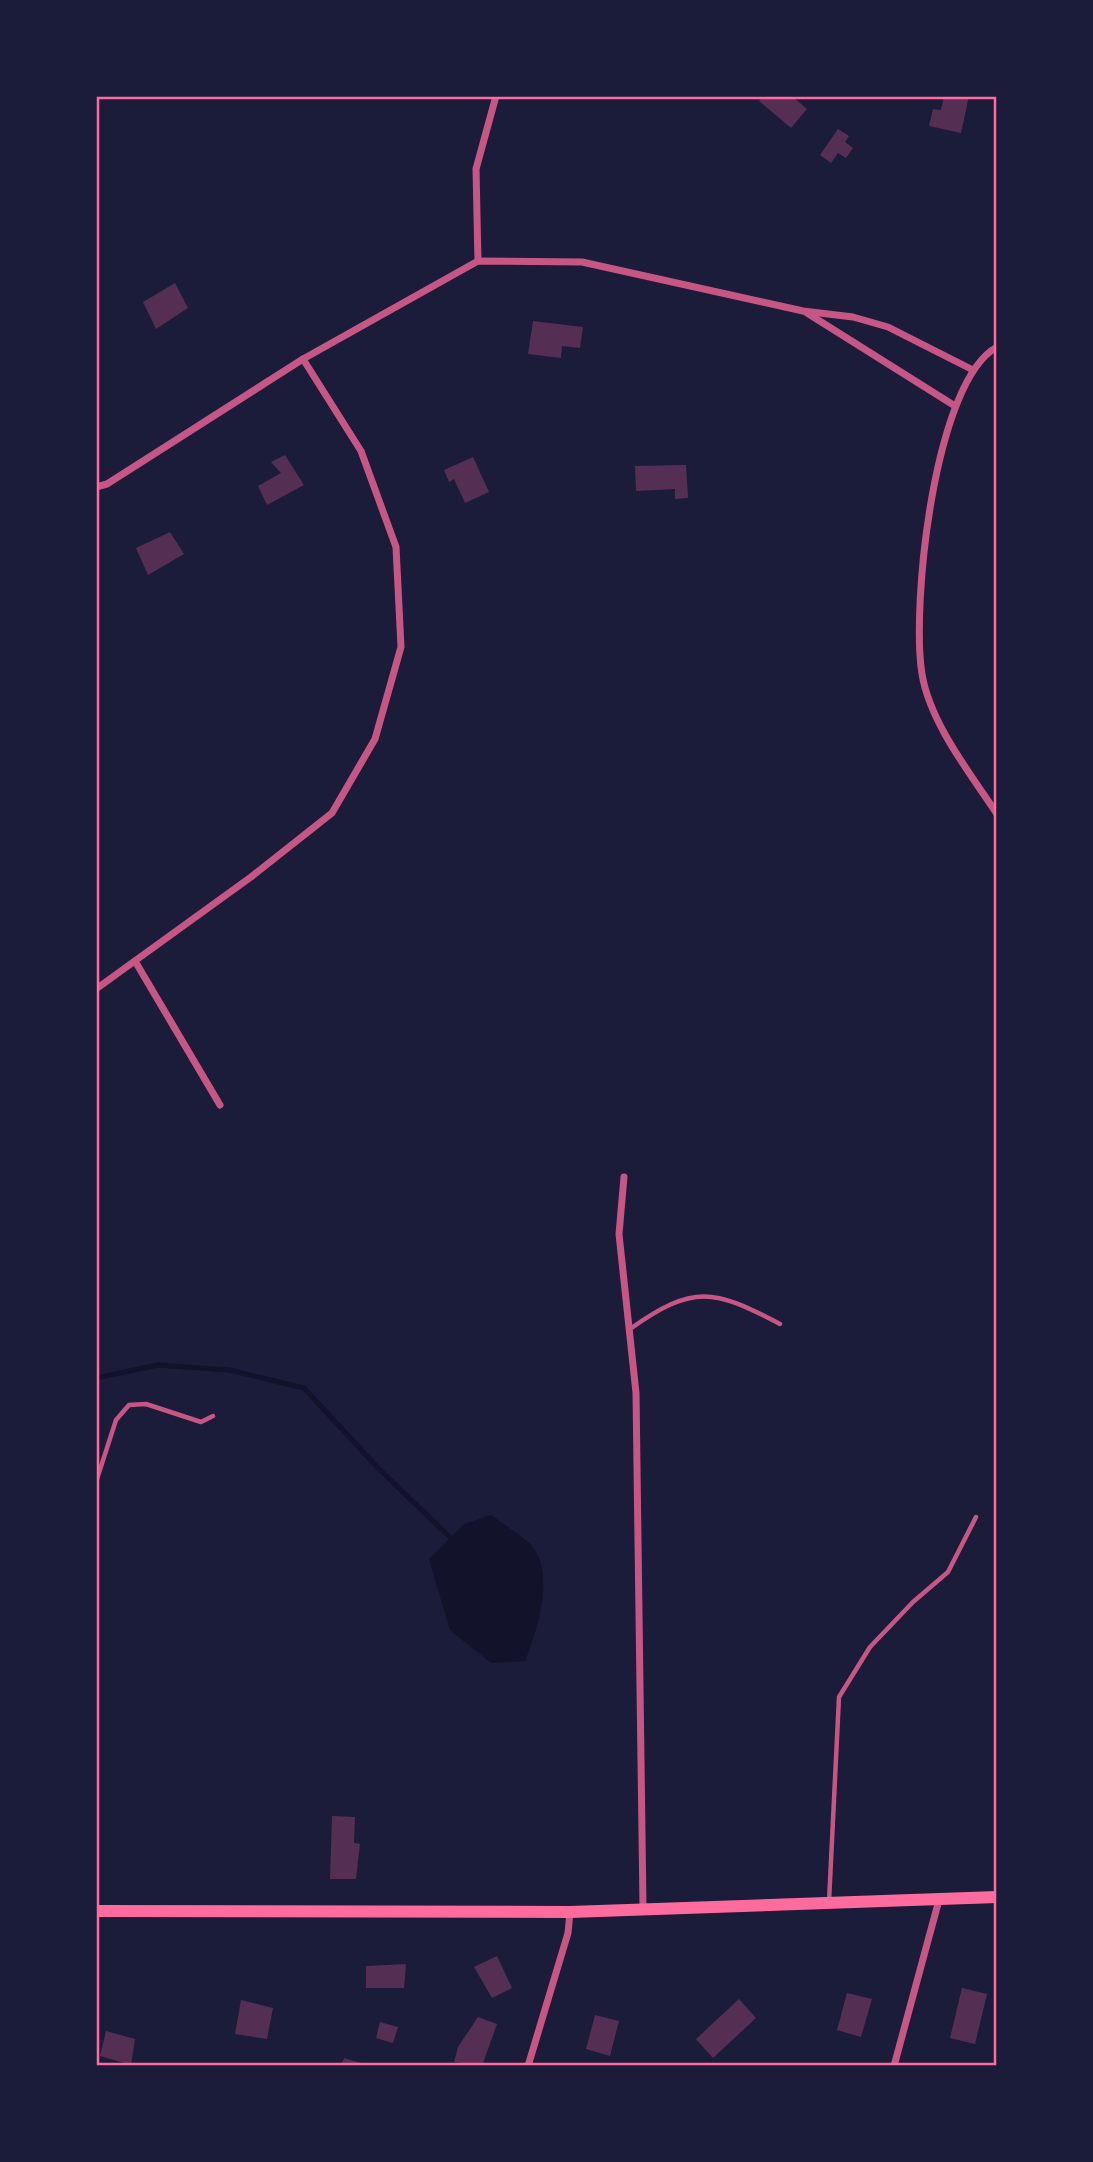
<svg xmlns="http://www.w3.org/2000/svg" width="1093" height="2162" font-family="'PT Sans',sans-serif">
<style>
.water{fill:#12122b}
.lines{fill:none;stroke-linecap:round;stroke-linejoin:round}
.stream{stroke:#12122b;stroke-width:5}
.building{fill:#542f53}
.service{stroke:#c65784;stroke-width:4.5}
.minor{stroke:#c65784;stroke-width:7}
.secondary{stroke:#ff6b9d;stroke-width:12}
.neatline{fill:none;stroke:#ff6b9d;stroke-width:2.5}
</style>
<rect width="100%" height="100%" fill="#1b1b3a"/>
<!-- water -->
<path class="water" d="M 491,1515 C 504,1525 520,1534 531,1545 C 556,1572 537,1632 525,1661 L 491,1663 L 450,1630 L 429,1559 L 464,1524 Z"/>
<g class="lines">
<!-- stream -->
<path class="stream" d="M 96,1378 L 158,1365 L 229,1370 L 304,1388 L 379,1469 L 455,1542"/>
</g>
<!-- building -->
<g class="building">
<path d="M 763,96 L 792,96 L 807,109 L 791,128 L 759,101 Z"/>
<path d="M 944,96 L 969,96 L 961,133 L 929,126 L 933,109 L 941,110 Z"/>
<path d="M 838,129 L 849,136 L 845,142 L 853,148 L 846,158 L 838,153 L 831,163 L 820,155 Z"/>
<path d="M 175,283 L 188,308 L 156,329 L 143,302 Z"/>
<path d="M 533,321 L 583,327 L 580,348 L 562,346 L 561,358 L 528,354 Z"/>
<path d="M 285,455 L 304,485 L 267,505 L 258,486 L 281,473 L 271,462 Z"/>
<path d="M 473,457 L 489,492 L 465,503 L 454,479 L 449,482 L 444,470 Z"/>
<path d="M 686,465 L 688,498 L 675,499 L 675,489 L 636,491 L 635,466 Z"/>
<path d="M 170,532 L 184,554 L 148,575 L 136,548 Z"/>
<path d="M 332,1816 L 355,1817 L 354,1843 L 360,1844 L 356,1879 L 330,1879 Z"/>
<path d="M 497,1956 L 512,1988 L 492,1998 L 474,1967 Z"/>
<path d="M 406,1964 L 404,1988 L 366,1988 L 366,1966 Z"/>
<path d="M 962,1988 L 987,1994 L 975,2044 L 950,2038 Z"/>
<path d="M 847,1993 L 872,1999 L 861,2037 L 837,2030 Z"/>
<path d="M 739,1999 L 756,2018 L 713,2058 L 696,2039 Z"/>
<path d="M 241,2000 L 273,2008 L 267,2039 L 235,2034 Z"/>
<path d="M 595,2015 L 619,2021 L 610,2056 L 586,2049 Z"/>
<path d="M 478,2017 L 497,2024 L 482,2066 L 454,2062 L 458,2047 Z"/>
<path d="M 380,2022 L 398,2027 L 393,2043 L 376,2038 Z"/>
<path d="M 106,2031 L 135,2039 L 131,2065 L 100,2056 Z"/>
<path d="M 344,2058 L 368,2065 L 368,2066 L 341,2066 Z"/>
</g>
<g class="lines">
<!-- service -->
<g class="service">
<path d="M 630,1329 C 694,1284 713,1289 780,1324"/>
<path d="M 96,1482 L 116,1420 L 129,1405 L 146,1404 L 201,1422 L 213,1416"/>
<path d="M 829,1902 L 839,1697 L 870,1647 L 913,1602 L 948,1572 L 976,1517"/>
</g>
<!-- minor -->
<g class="minor">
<path d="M 478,261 L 476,169 L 496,96"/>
<path d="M 807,313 L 955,406"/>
<path d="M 997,347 C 934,381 911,607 922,674 C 930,723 970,773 997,814"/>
<path d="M 96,487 L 107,484 L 303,359 L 478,261 L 582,262 L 803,311 L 853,317 L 888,327 L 971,369"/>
<path d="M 135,961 L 220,1105"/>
<path d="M 96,989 L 251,877 L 332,813 L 375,739 L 401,647 L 396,547 L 361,451 L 303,359"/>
<path d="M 624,1177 L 619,1234 L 636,1393 L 643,1907"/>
<path d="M 528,2066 L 568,1933 L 570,1912"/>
<path d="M 894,2066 L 939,1900"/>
</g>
<!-- secondary -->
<path class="secondary" d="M 96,1911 L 570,1912 L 997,1897"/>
</g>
<!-- border -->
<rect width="1093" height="2162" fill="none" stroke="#1b1b3a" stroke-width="196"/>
<rect x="98" y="98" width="897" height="1966" class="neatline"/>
</svg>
